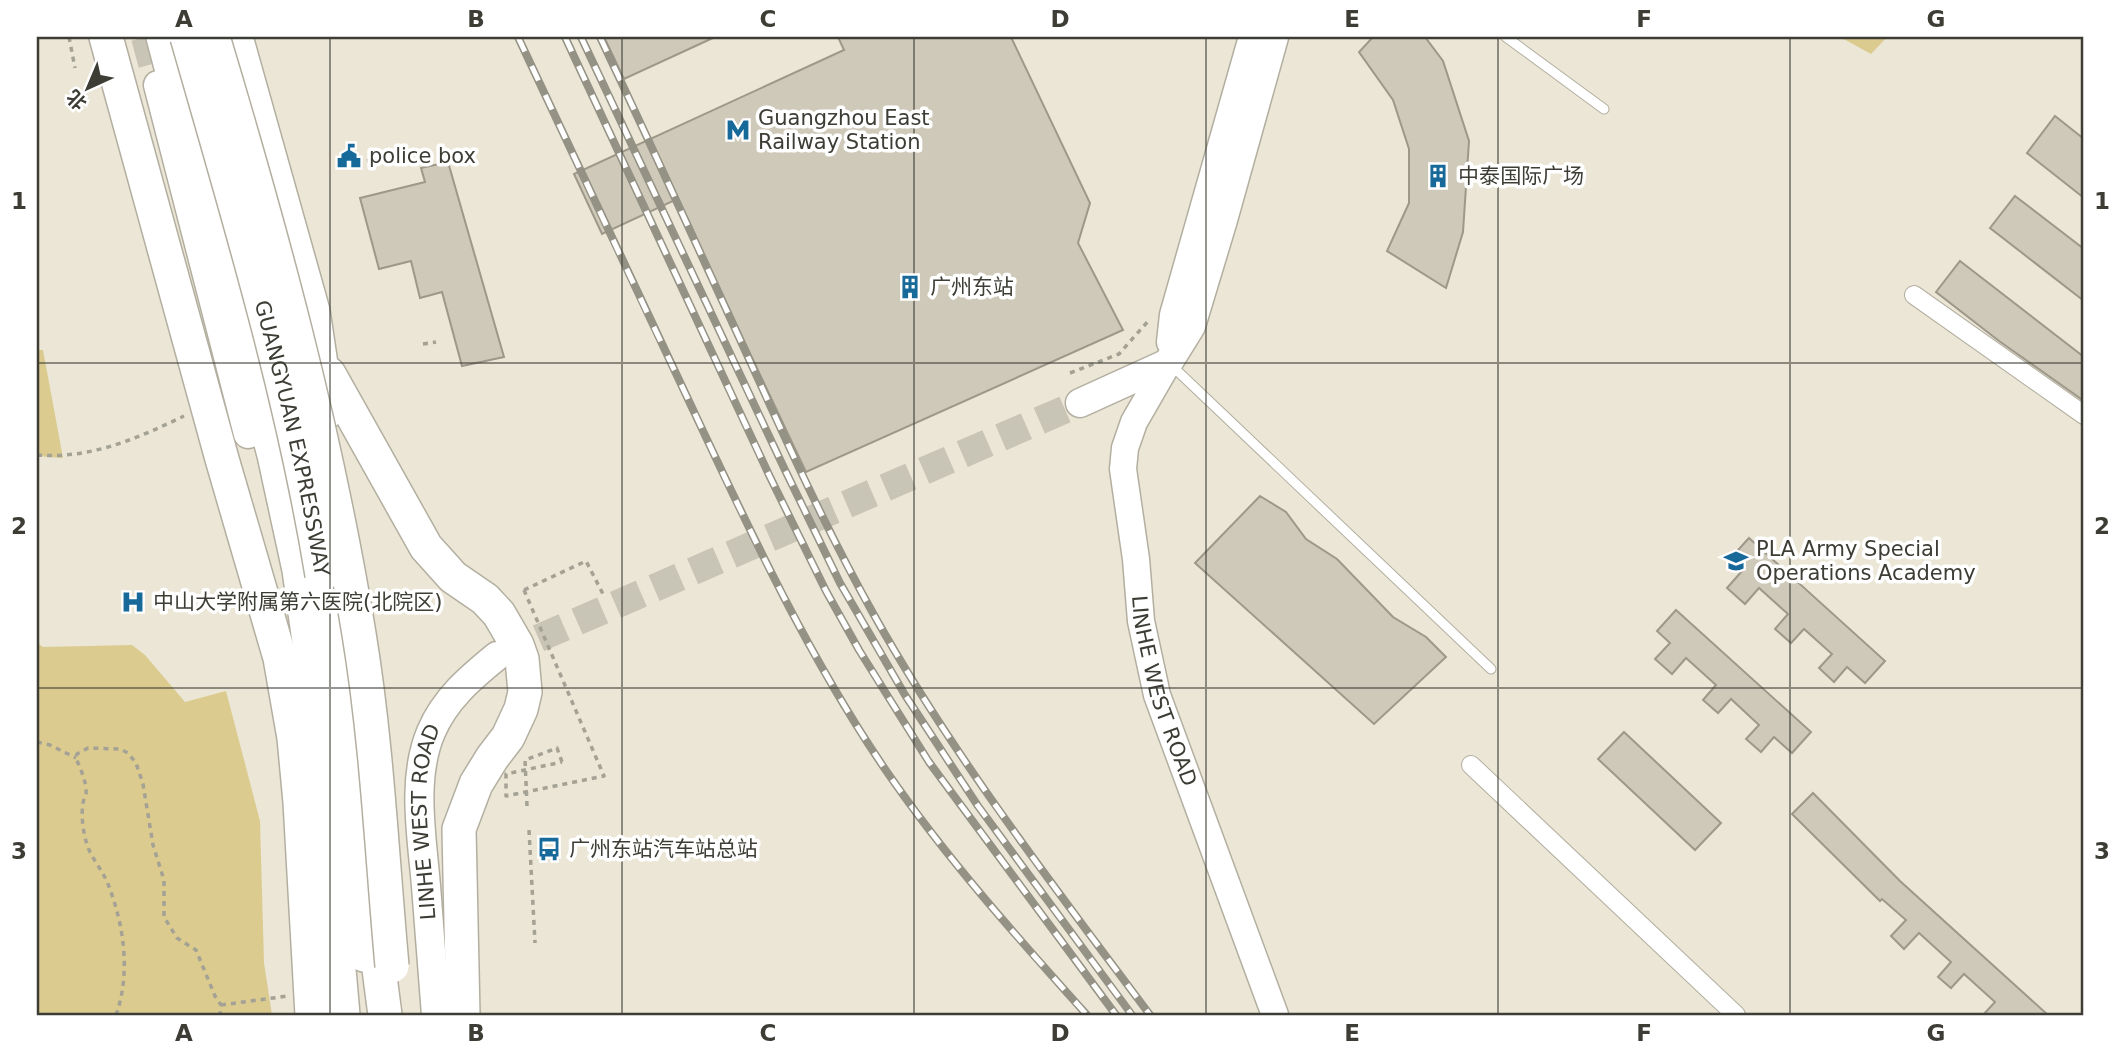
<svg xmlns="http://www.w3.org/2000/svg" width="2121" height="1052" font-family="'DejaVu Sans','Noto Sans SC',sans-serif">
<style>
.green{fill:#dccb8f}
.building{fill:#cec9b9;stroke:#9d9889;stroke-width:2}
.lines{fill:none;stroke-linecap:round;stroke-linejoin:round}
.primary-tunnel{stroke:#c8c4b6;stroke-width:28;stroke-dasharray:28 14;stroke-linecap:butt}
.lane-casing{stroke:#b3afa0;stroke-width:11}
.street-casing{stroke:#b3afa0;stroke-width:20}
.secondary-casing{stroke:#b3afa0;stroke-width:29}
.primary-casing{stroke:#b3afa0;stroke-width:31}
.highway-casing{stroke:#b3afa0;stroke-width:36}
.path{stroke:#a4a195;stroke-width:3.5;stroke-dasharray:5 5;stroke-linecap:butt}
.lane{stroke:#fff;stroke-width:9}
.street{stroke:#fff;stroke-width:18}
.secondary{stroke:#fff;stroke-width:26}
.primary{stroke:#fff;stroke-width:28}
.highway{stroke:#fff;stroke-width:33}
.rail-casing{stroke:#949185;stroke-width:8}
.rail{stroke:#fff;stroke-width:5;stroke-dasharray:16;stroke-linecap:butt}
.highway-bridge-casing{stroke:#b3afa0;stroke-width:36;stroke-linecap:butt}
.path-bridge{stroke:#a4a195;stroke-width:3.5;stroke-dasharray:5 5;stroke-linecap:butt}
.highway-bridge{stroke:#fff;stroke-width:33}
.grid{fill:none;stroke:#3d3c35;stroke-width:2;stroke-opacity:0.55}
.labels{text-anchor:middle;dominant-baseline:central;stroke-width:7;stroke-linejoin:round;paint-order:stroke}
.poi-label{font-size:21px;fill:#3d3c35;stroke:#fff;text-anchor:start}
.street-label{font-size:21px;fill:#3d3c35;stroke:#fff}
.neatline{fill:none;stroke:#3d3c35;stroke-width:2.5}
.grid-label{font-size:23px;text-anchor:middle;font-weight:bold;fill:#3d3c35}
</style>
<rect width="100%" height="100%" fill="#ebe6d6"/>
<!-- green -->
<g class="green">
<path d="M 1840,37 L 1887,37 L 1871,54 Z"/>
<path d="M 37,350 L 43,350 L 63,458 L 37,456 Z"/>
<path d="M 37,643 L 43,647 L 132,645 L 145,655 L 185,702 L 226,691 L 260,821 L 264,963 L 272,1015 L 37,1015 Z"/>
</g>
<!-- building -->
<g class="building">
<path d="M 604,37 L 715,37 L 624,79 Z"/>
<path d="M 838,37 L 1011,37 L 1090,203 L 1078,243 L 1123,330 L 806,472 L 677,199 L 602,234 L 574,174 L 844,50 Z"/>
<path d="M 1373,37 L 1425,37 L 1443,61 L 1469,141 L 1463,232 L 1446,288 L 1387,251 L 1409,203 L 1409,149 L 1393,100 L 1359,52 Z"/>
<path d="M 2055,116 L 2084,139 L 2084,198 L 2027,153 Z"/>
<path d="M 448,162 L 504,357 L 462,366 L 442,292 L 420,298 L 411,261 L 379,269 L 360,198 L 425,182 L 421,168 Z"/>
<path d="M 2015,196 L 2084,249 L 2084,301 L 1990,228 Z"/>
<path d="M 1960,261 L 2084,357 L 2084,401 L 1999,341 L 1936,292 Z"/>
<path d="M 1260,496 L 1286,512 L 1306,539 L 1337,559 L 1393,617 L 1426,637 L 1446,657 L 1374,724 L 1195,563 Z"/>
<path d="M 1749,538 L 1885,661 L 1865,683 L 1847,667 L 1834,682 L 1819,668 L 1832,654 L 1804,629 L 1791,643 L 1775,629 L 1788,614 L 1759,588 L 1745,604 L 1727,588 L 1742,571 L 1729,560 Z"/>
<path d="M 1676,610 L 1811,732 L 1792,753 L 1774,737 L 1761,752 L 1746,739 L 1759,725 L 1731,699 L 1718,713 L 1703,700 L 1716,685 L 1686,658 L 1672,674 L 1655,659 L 1670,643 L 1657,631 Z"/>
<path d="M 1624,732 L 1721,823 L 1695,850 L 1598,759 Z"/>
<path d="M 1813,793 L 1900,881 L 2048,1015 L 1983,1015 L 1995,1002 L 1964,974 L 1951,988 L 1938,977 L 1951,962 L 1919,933 L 1904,949 L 1891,936 L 1906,920 L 1882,899 L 1880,901 L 1792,814 Z"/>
</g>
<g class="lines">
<!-- primary-tunnel -->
<g class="primary-tunnel">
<path d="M 145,37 L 158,85"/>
<path d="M 500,655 L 1080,403"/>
</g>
<!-- lane casing -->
<g class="lane-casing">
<g id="lane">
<path d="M 1506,37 L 1604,109"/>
<path d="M 1170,364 L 1491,669"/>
</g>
</g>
<!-- street casing -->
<g class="street-casing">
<g id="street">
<path d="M 1914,295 L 2084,415"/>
<path d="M 1471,765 L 1736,1015"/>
</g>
</g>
<!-- secondary casing -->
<g class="secondary-casing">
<g id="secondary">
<path id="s1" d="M 1168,363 L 1134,422 L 1125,448 L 1123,469 L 1136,559 L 1141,621 L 1157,695 L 1275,1015"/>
</g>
</g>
<!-- primary casing -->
<g class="primary-casing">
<g id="primary">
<path d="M 158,85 L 248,434"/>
<path d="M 1171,342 L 1174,315 L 1253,37"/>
<path d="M 1168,363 L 1191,326 L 1223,220 L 1274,37"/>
<path d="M 1080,403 L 1168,363"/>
<path id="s2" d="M 436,1015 C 433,972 429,929 426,886 C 422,837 411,779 431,732 C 445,699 470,678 497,656"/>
</g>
</g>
<!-- highway casing -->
<g class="highway-casing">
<g id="highway">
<path d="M 106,37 L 222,459 L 280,658 L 294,738 L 300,802 L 312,1015"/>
<path d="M 163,37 L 274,455 L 299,570 L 319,713 L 327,834 L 343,1015"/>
<path d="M 236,37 L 313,311 L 328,411"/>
<path d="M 329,374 L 426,547 L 453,577 L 485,599 L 499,614 L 517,645 L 522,659 L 525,692 L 521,709 L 508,737 L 492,758 L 476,784 L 459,829 L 463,1015"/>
<path d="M 322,575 L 344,729 L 364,955"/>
<path d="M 374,931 L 385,1015"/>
</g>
</g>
<!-- path -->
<g class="path">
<path d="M 69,37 L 75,68"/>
<path d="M 367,161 L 386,155"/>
<path d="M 423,344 L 436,342"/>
<path d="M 1070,373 L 1119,354 L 1150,319"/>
<path d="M 37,455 C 91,459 136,439 184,416"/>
<path d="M 524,590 L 586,561 L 603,594"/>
<path d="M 37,742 L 50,745 L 76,758"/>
<path d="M 527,806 L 525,760 L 557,748 L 562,762"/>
<path d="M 529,830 L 535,943"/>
<path d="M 221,1005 L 288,996"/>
<path d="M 116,1015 C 131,973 124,925 108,884 C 102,869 90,857 86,841 C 83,830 81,816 83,804 C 83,801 85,797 86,794 C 87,782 80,768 76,758 L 77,754 L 88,748 L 120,749 L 128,753 L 136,763 L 143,784 L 153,845 L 164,880 L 164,917 L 177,938 L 196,950 L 215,996 L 221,1005 L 220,1015"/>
</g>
<!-- lane -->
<use href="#lane" class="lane"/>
<!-- street -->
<use href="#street" class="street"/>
<!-- secondary -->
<use href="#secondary" class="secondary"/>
<!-- primary -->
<use href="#primary" class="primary"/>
<!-- highway -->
<use href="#highway" class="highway"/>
<!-- rail casing -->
<g class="rail-casing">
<g id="rail">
<path d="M 518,37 C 575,158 631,279 688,399 C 748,527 807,655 887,772 C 947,859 1017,937 1087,1015"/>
<path d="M 565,37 L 770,477 L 826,591 L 859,650 L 929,762 L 1116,1015"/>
<path d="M 581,37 L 785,470 L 840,583 L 905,695 L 978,806 L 1132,1015"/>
<path d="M 600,37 C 647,136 692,235 738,335 C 781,429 823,524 874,615 C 953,756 1053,885 1150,1015"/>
</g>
</g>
<!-- rail -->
<use href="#rail" class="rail"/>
<!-- highway-bridge casing -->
<g class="highway-bridge-casing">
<g id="highway-bridge">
<path id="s3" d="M 187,37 C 238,215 292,393 322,575"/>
<path d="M 213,37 C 272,233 326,431 359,634 C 377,743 382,856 392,966"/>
</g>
</g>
<!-- path-bridge -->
<path class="path-bridge" d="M 524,590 L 604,776 L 506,796 L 506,774 L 562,762"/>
<!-- highway-bridge -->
<use href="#highway-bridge" class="highway-bridge"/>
</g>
<!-- grid -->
<path class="grid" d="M 330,37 L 330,1015M 622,37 L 622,1015M 914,37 L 914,1015M 1206,37 L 1206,1015M 1498,37 L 1498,1015M 1790,37 L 1790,1015M 37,363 L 2084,363M 37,688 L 2084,688"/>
<!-- icons -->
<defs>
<g id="metro-bare" transform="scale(1.89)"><path d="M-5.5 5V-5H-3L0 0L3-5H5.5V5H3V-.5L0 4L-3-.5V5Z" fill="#17699a" stroke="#fff" stroke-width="2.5" paint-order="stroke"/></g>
<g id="civic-bare" transform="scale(1.89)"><path d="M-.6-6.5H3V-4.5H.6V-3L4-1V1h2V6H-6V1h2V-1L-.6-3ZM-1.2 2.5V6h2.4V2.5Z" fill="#17699a" stroke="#fff" stroke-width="2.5" paint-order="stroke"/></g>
<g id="building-bare" transform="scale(1.89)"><path d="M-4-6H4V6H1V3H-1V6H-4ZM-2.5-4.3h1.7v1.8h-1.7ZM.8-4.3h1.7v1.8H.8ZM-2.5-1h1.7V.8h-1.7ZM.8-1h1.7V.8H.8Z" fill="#17699a" stroke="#fff" stroke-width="2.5" paint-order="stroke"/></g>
<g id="university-bare" transform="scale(1.89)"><path d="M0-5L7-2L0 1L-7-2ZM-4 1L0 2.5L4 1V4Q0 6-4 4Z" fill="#17699a" stroke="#fff" stroke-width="2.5" paint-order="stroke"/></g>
<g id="hospital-bare" transform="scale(1.89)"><path d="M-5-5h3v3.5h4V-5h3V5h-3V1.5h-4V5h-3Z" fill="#17699a" stroke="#fff" stroke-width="2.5" paint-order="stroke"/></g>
<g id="bus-bare" transform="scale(1.89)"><path d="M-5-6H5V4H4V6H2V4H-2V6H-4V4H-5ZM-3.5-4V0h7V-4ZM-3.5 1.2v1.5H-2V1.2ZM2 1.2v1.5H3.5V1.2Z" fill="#17699a" stroke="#fff" stroke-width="2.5" paint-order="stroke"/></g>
</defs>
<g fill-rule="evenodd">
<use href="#metro-bare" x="738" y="130"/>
<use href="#civic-bare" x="349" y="156"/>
<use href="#building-bare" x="1438" y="176"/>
<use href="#building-bare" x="910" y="287"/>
<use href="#university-bare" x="1736" y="561"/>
<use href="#hospital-bare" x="133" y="602"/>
<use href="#bus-bare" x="549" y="849"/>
</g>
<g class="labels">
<!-- poi labels -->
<g class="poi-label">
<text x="758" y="118">Guangzhou East<tspan x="758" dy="24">Railway Station</tspan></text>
<text x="369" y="156">police box</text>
<text x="1458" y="176">中泰国际广场</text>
<text x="930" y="287">广州东站</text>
<text x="1756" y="549">PLA Army Special<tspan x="1756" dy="24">Operations Academy</tspan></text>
<text x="153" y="602">中山大学附属第六医院(北院区)</text>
<text x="569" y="849">广州东站汽车站总站</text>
</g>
<!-- street labels -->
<g class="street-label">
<text stroke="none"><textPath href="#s3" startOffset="415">GUANGYUAN EXPRESSWAY</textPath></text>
<text stroke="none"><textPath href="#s1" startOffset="343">LINHE WEST ROAD</textPath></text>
<text stroke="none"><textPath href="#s2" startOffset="194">LINHE WEST ROAD</textPath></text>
</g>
</g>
<!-- border -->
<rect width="2121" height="1052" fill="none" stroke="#ffffff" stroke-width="77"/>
<!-- north arrow -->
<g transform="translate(88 88) rotate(224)" stroke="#ffffff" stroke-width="5" paint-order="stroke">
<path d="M0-5L12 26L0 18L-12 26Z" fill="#3d3c35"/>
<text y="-10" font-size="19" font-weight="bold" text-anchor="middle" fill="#3d3c35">北</text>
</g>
<rect x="38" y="38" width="2044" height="976" class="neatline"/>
<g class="grid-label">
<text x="184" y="27">A</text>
<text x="476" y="27">B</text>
<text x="768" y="27">C</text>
<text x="1060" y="27">D</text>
<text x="1352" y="27">E</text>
<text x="1644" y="27">F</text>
<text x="1936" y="27">G</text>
<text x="19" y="209">1</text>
<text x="2102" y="209">1</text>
<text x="19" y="534">2</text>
<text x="2102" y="534">2</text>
<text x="19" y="859">3</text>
<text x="2102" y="859">3</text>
<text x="184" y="1041">A</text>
<text x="476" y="1041">B</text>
<text x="768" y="1041">C</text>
<text x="1060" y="1041">D</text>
<text x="1352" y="1041">E</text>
<text x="1644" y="1041">F</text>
<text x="1936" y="1041">G</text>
</g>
</svg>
